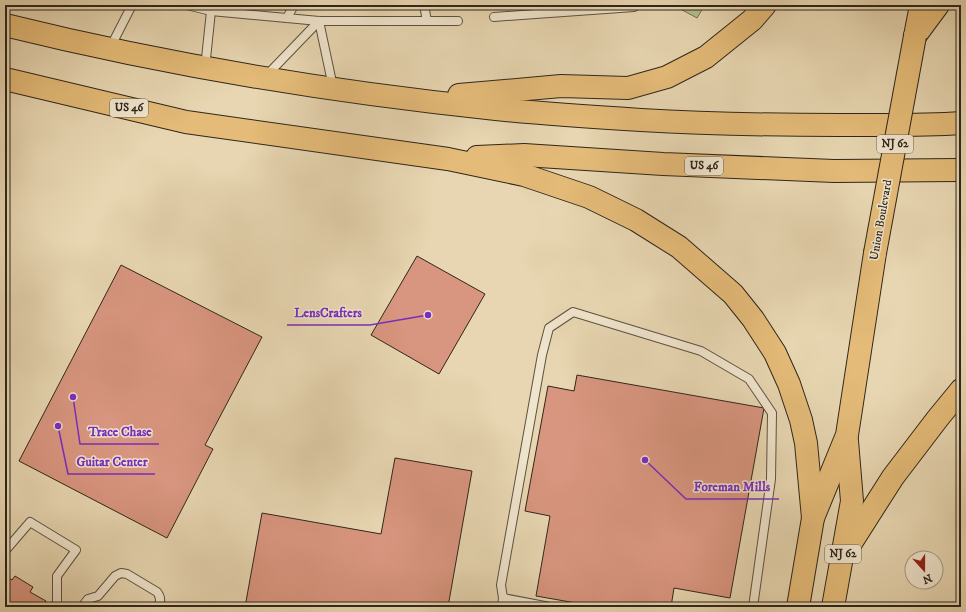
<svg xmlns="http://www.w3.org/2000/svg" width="966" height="612" font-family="'IM FELL DW Pica',serif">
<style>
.green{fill:#b3be8e;stroke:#717254}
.building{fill:#d8957f;stroke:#2f261b}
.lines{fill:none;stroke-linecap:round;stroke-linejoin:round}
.service-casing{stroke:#5d5240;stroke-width:10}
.primary-casing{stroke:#2f261b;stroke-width:24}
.trunk-casing{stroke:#2f261b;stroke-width:24}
.service{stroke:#efe4cc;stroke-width:8}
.primary{stroke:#e4bb78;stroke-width:22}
.trunk{stroke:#e4bb78;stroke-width:22}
.primary-bridge-casing{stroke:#2f261b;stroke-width:24;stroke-linecap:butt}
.primary-bridge{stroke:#e4bb78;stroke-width:22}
.labels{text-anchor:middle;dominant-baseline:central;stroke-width:3;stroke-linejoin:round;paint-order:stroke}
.shield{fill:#efe4cc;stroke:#695f50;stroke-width:1}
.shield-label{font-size:11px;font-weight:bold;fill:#2f261b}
.street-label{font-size:12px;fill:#2f261b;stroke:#efe4cc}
.leader{fill:none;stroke:#7b2cbf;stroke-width:1.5}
.callout-dot{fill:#7b2cbf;stroke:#efe4cc;stroke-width:1.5}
.callout-label{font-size:13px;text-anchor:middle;font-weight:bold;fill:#7b2cbf;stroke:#efe4cc;stroke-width:3;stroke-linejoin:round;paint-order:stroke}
</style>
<rect width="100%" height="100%" fill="#e7d6b1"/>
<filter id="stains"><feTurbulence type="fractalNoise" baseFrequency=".005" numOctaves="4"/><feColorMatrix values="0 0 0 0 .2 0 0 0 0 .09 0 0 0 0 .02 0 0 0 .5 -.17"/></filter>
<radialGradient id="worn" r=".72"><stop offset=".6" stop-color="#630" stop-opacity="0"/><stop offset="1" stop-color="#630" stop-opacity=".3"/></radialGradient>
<!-- green -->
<path class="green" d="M 673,5 L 705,5 L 697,18 Z"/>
<!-- building -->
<g class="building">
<path d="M 417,256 L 485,294 L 439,374 L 371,335 Z"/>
<path d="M 121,265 L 262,337 L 205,445 L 213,449 L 167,538 L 19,461 Z"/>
<path d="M 577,375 L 764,408 L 730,598 L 674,588 L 671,607 L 599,607 L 536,596 L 550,516 L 525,511 L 548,386 L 574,391 Z"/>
<path d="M 395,458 L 472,471 L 448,607 L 245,607 L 262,513 L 381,534 Z"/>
<path d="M 5,576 L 12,580 L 15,576 L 33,587 L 30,592 L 46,601 L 43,607 L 5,607 Z"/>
</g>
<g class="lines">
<!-- service casing -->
<g class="service-casing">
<g id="service">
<path d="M 187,5 L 211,11 L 319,21 L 458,21"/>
<path d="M 424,5 L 427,21"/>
<path d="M 494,17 L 634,7 L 636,5"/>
<path d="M 287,18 L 294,5"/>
<path d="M 319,21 L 333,87"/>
<path d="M 110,48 L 132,5"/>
<path d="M 205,68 L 211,11 L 214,5"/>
<path d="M 266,76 L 319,21"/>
<path d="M 5,551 L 30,522 L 76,550 L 57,576 L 57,602 L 54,607"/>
<path d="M 503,598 L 550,607"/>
<path d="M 82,607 L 88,599 L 98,596 L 115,576 L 121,573 L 127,574 L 157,592 C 161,597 161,602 158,607"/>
<path d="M 502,607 L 503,598 L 501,585 L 542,355 L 549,328 L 573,312 L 701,351 L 749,379 L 772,413 L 771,479 L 753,607"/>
</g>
</g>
<!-- primary casing -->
<g class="primary-casing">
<g id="primary">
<path d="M 915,36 L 921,5"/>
<path d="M 798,607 L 813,518 L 847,435 L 875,253"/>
<path d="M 833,607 L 852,501 L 847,441"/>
</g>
</g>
<!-- trunk casing -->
<g class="trunk-casing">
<g id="trunk">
<path d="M 5,25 C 167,65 331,92 496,109 C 545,114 593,117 641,120 C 708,124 774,125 840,125 C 880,125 921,126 961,123"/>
<path d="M 915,36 L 938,5"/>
<path d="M 5,79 L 186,122 L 448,159 L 524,175 L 589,197 L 636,220 L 679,247 L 733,294 L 753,319 L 775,353 L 789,384 L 801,420 L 806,443 L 813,518"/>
<path d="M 459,95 L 561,86 L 628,88 L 667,77 L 706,57 L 752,20 L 765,5"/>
<path d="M 477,157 L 524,155 L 663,164 L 834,171 L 961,170"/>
<path d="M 842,557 L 893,477 L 938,418 L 961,390"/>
</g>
</g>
<!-- service -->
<use href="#service" class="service"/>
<!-- primary -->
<use href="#primary" class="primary"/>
<!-- trunk -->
<use href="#trunk" class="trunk"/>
<!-- primary-bridge casing -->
<g class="primary-bridge-casing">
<path id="primary-bridge" d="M 875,253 L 915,36"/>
</g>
<!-- primary-bridge -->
<use href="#primary-bridge" class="primary-bridge"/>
</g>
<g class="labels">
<!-- shield labels -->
<g class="shield">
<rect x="110" y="99" width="38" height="18" rx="3"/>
<rect x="877" y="135" width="36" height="18" rx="3"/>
<rect x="685" y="157" width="38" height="18" rx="3"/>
<rect x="825" y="545" width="36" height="18" rx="3"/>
</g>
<g class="shield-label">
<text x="129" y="108">US 46</text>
<text x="895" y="144">NJ 62</text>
<text x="704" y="166">US 46</text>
<text x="843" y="554">NJ 62</text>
</g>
<!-- street labels -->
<g class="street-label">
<text transform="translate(881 220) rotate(-80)">Union Boulevard</text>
</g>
</g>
<!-- callouts -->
<path class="leader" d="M428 315L370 325H287M73 397L80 444H159M58 426L68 474H155M645 460L686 499H779"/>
<g class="callout-dot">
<circle cx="428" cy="315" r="4"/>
<circle cx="73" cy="397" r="4"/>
<circle cx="58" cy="426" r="4"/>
<circle cx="645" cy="460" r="4"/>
</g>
<g class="callout-label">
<text x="328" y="317">LensCrafters</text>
<text x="120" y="436">Trace Chase</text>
<text x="112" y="466">Guitar Center</text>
<text x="732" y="491">Foreman Mills</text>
</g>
<!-- margin -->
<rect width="966" height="612" fill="none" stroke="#e7d6b1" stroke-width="20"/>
<rect x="6" y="6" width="954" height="600" fill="none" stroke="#2f261b" stroke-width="2"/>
<rect x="10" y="10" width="946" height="592" fill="none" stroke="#2f261b"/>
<!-- north arrow -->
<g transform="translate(924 570) rotate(159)"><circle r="19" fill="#efe4cc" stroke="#a29885"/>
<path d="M0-3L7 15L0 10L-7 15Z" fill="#8f2418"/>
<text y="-6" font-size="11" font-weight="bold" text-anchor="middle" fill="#2f261b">N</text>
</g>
<rect width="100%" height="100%" filter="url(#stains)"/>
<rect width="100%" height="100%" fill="url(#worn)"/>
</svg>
